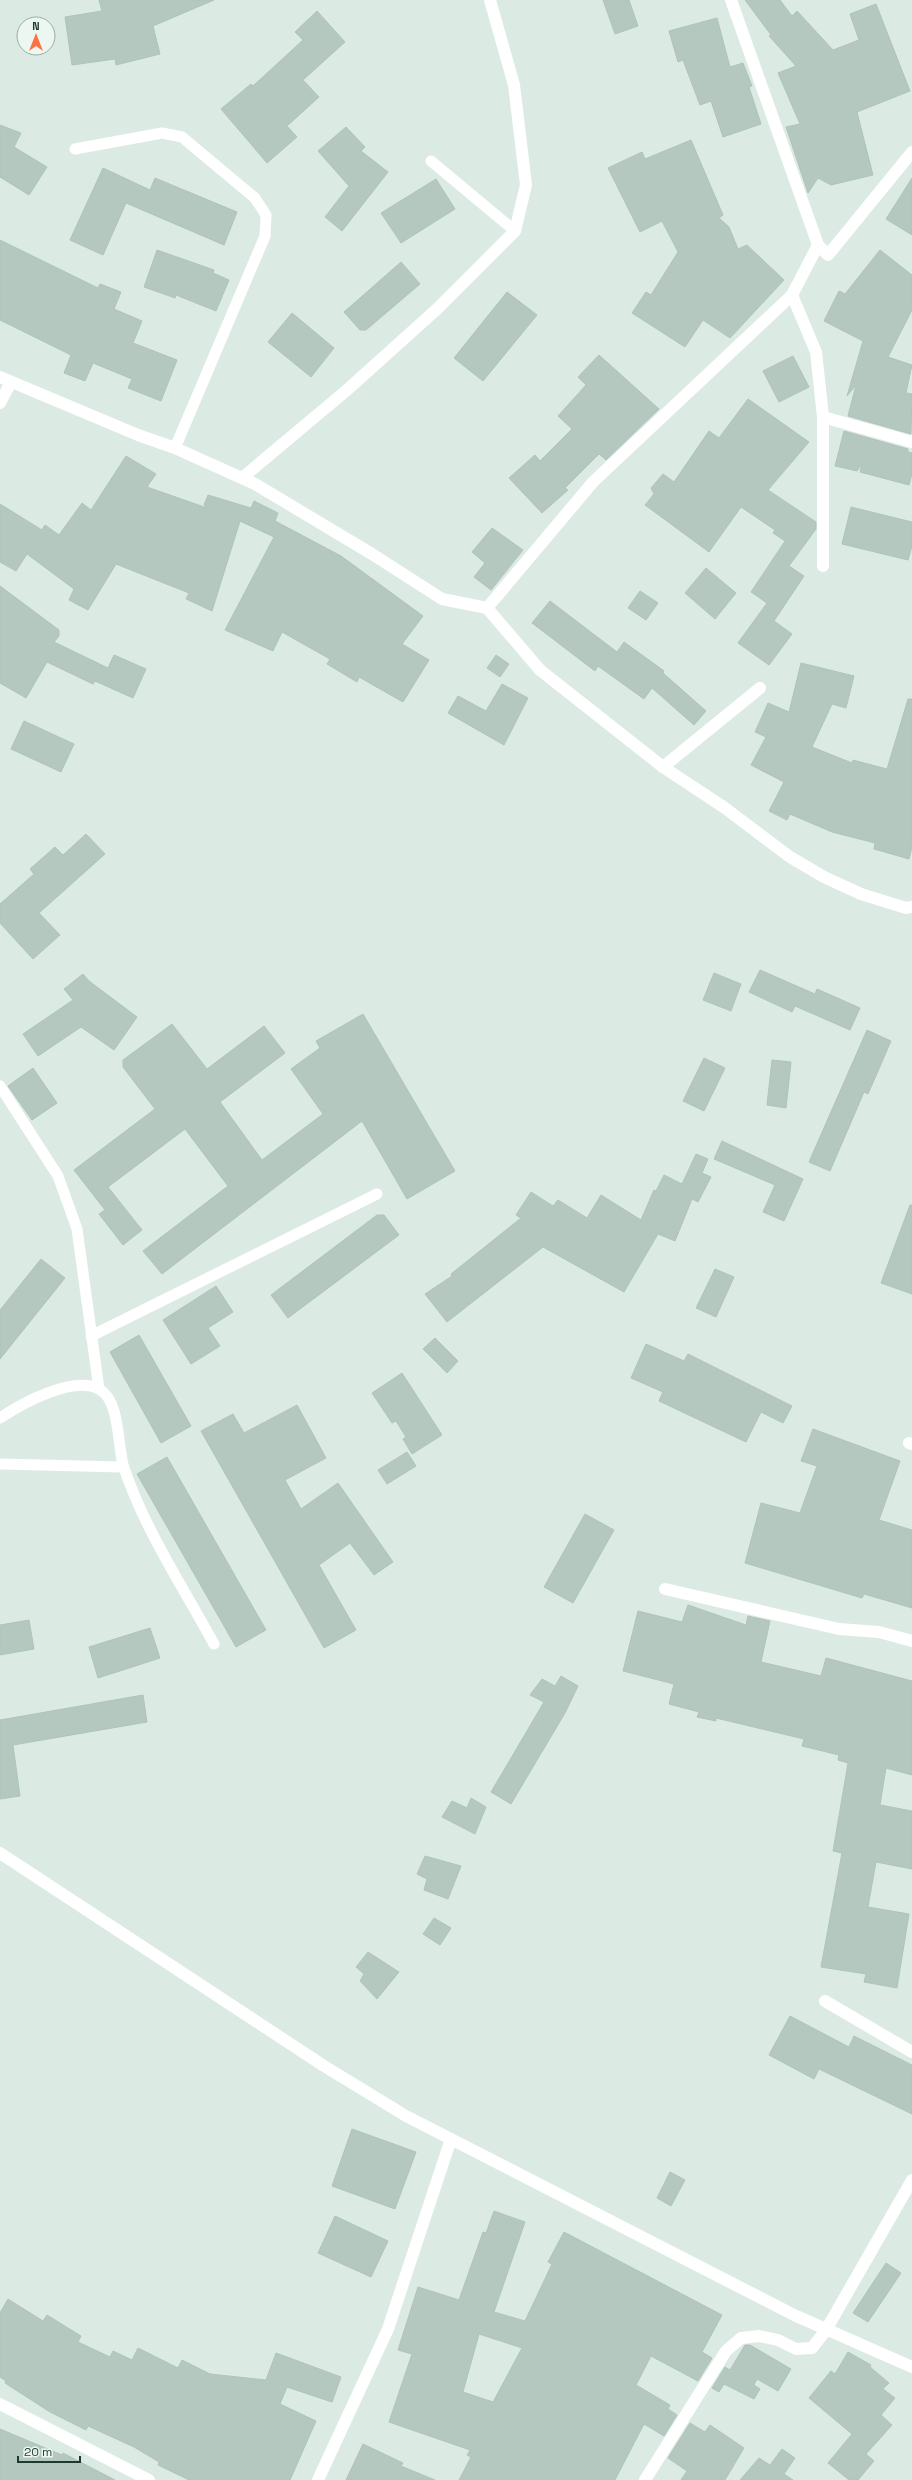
<svg xmlns="http://www.w3.org/2000/svg" width="912" height="2480" font-family="'Space Grotesk',sans-serif">
<style>
.building{fill:#b4c8bf;stroke:#aec4bb;fill-rule:evenodd}
.lines{fill:none;stroke-linecap:round;stroke-linejoin:round}
.lane{stroke:#fff;stroke-width:11}
.street{stroke:#fff;stroke-width:12}
.secondary{stroke:#fff;stroke-width:12}
</style>
<rect width="100%" height="100%" fill="#dceae4"/>
<!-- building -->
<g class="building">
<path d="M 99,0 L 214,0 L 153,26 L 160,54 L 116,65 L 115,59 L 72,65 L 65,17 L 102,11 Z"/>
<path d="M 603,0 L 629,0 L 638,26 L 615,34 Z"/>
<path d="M 745,0 L 780,0 L 792,16 L 797,11 L 833,50 L 859,40 L 850,14 L 876,4 L 910,91 L 857,112 L 873,175 L 831,185 L 818,178 L 808,193 L 786,127 L 800,124 L 778,73 L 796,66 L 769,36 L 771,35 Z"/>
<path d="M 317,11 L 345,42 L 303,80 L 319,97 L 287,126 L 297,137 L 267,163 L 221,109 L 251,84 L 253,86 L 303,40 L 295,32 Z"/>
<path d="M 717,18 L 730,67 L 743,63 L 752,86 L 749,87 L 761,124 L 723,137 L 711,101 L 700,105 L 683,60 L 678,62 L 669,31 Z"/>
<path d="M 0,125 L 21,133 L 14,147 L 47,167 L 29,195 L 0,177 Z"/>
<path d="M 346,127 L 365,147 L 361,151 L 388,172 L 342,231 L 325,217 L 349,186 L 318,151 Z"/>
<path d="M 691,140 L 723,215 L 719,218 L 729,227 L 738,249 L 747,245 L 784,280 L 730,338 L 703,320 L 685,347 L 632,313 L 646,292 L 651,295 L 678,252 L 662,221 L 640,232 L 608,168 L 642,152 L 645,159 Z"/>
<path d="M 103,168 L 150,190 L 155,178 L 237,212 L 224,245 L 126,203 L 103,255 L 70,240 Z"/>
<path d="M 912,178 L 912,235 L 886,219 Z"/>
<path d="M 436,179 L 455,209 L 401,243 L 381,213 Z"/>
<path d="M 0,240 L 98,288 L 100,284 L 121,292 L 114,309 L 142,321 L 133,343 L 177,360 L 161,401 L 128,388 L 132,379 L 93,363 L 85,381 L 64,373 L 71,355 L 0,320 Z"/>
<path d="M 157,250 L 214,270 L 213,273 L 229,280 L 216,311 L 176,295 L 175,298 L 144,287 Z"/>
<path d="M 880,250 L 912,275 L 912,310 L 888,357 L 912,365 L 906,393 L 912,394 L 911,434 L 848,416 L 856,385 L 847,396 L 863,341 L 824,321 L 839,291 L 845,294 Z"/>
<path d="M 401,262 L 420,284 L 366,330 L 360,330 L 344,312 Z"/>
<path d="M 507,292 L 537,315 L 483,381 L 454,358 Z"/>
<path d="M 292,313 L 334,348 L 311,377 L 268,342 Z"/>
<path d="M 599,355 L 659,409 L 606,460 L 599,454 L 565,488 L 568,490 L 542,513 L 509,478 L 535,455 L 540,461 L 572,429 L 558,416 L 586,385 L 578,377 Z"/>
<path d="M 793,356 L 809,387 L 779,402 L 763,371 Z"/>
<path d="M 748,399 L 809,442 L 768,490 L 816,522 L 816,529 L 789,566 L 804,576 L 774,621 L 792,634 L 769,665 L 738,643 L 767,603 L 751,592 L 785,541 L 773,533 L 775,530 L 741,507 L 709,552 L 645,505 L 654,494 L 651,488 L 663,474 L 674,482 L 709,431 L 719,438 Z"/>
<path d="M 844,431 L 908,449 L 908,452 L 912,453 L 912,474 L 909,485 L 860,472 L 862,464 L 857,471 L 835,466 Z"/>
<path d="M 126,456 L 156,474 L 147,487 L 207,508 L 204,505 L 208,495 L 251,508 L 254,501 L 278,513 L 275,521 L 341,556 L 423,616 L 402,644 L 429,660 L 403,702 L 359,677 L 357,682 L 327,664 L 330,659 L 282,632 L 273,651 L 225,630 L 274,537 L 240,521 L 212,611 L 186,599 L 189,593 L 116,564 L 88,610 L 69,600 L 74,589 L 27,554 L 16,571 L 0,562 L 0,504 L 42,530 L 45,525 L 59,535 L 82,503 L 91,510 Z"/>
<path d="M 851,507 L 912,522 L 912,546 L 908,560 L 842,544 Z"/>
<path d="M 492,528 L 523,550 L 491,590 L 474,577 L 485,563 L 472,552 Z"/>
<path d="M 706,568 L 736,593 L 715,619 L 685,593 Z"/>
<path d="M 0,586 L 59,630 L 59,636 L 54,642 L 108,668 L 114,655 L 146,669 L 133,698 L 95,681 L 93,684 L 47,662 L 26,698 L 0,683 Z"/>
<path d="M 640,591 L 658,603 L 646,620 L 628,608 Z"/>
<path d="M 550,601 L 617,652 L 624,642 L 664,671 L 663,673 L 706,711 L 694,725 L 652,688 L 644,699 L 598,666 L 595,671 L 532,623 Z"/>
<path d="M 496,655 L 509,664 L 500,677 L 487,668 Z"/>
<path d="M 801,663 L 854,676 L 846,708 L 832,704 L 812,747 L 852,763 L 853,760 L 887,769 L 908,699 L 912,699 L 912,847 L 909,859 L 874,849 L 875,843 L 832,832 L 790,814 L 787,820 L 769,811 L 784,782 L 751,765 L 766,737 L 755,732 L 768,703 L 789,712 Z"/>
<path d="M 502,684 L 528,698 L 504,745 L 448,713 L 458,696 L 486,711 Z"/>
<path d="M 24,721 L 74,744 L 61,772 L 11,749 Z"/>
<path d="M 86,834 L 105,854 L 39,913 L 60,935 L 33,959 L 0,923 L 0,904 L 34,874 L 30,869 L 55,847 L 63,855 Z"/>
<path d="M 760,970 L 815,994 L 817,989 L 860,1008 L 850,1030 L 795,1006 L 792,1012 L 749,992 Z"/>
<path d="M 714,973 L 741,984 L 731,1011 L 703,1000 Z"/>
<path d="M 83,974 L 89,981 L 137,1017 L 114,1050 L 81,1027 L 38,1056 L 23,1034 L 73,1000 L 64,989 Z"/>
<path d="M 363,1014 L 455,1171 L 407,1199 L 362,1121 L 162,1274 L 143,1251 L 228,1186 L 185,1129 L 108,1187 L 142,1230 L 123,1245 L 99,1214 L 105,1210 L 74,1170 L 155,1109 L 123,1067 L 123,1060 L 172,1024 L 207,1069 L 264,1026 L 285,1053 L 220,1102 L 262,1160 L 323,1114 L 291,1069 L 320,1048 L 316,1041 Z"/>
<path d="M 867,1030 L 891,1041 L 868,1094 L 864,1092 L 830,1171 L 809,1162 Z"/>
<path d="M 704,1058 L 725,1068 L 704,1111 L 683,1101 Z"/>
<path d="M 772,1060 L 791,1062 L 786,1108 L 767,1105 Z"/>
<path d="M 33,1068 L 57,1103 L 32,1120 L 8,1086 Z"/>
<path d="M 722,1141 L 803,1179 L 784,1221 L 763,1212 L 775,1185 L 714,1159 Z"/>
<path d="M 696,1154 L 708,1159 L 702,1173 L 711,1177 L 698,1202 L 692,1199 L 675,1241 L 658,1234 L 624,1292 L 543,1247 L 447,1322 L 425,1294 L 452,1276 L 451,1274 L 521,1218 L 516,1215 L 531,1192 L 553,1206 L 558,1200 L 587,1218 L 601,1195 L 641,1220 L 654,1190 L 656,1191 L 664,1175 L 682,1184 Z"/>
<path d="M 910,1205 L 912,1205 L 912,1294 L 881,1283 Z"/>
<path d="M 377,1215 L 384,1215 L 399,1235 L 288,1318 L 271,1295 Z"/>
<path d="M 41,1259 L 65,1278 L 0,1359 L 0,1310 Z"/>
<path d="M 715,1269 L 734,1277 L 716,1317 L 696,1308 Z"/>
<path d="M 216,1286 L 233,1312 L 208,1328 L 220,1346 L 191,1364 L 163,1320 Z"/>
<path d="M 139,1335 L 191,1426 L 161,1443 L 110,1352 Z"/>
<path d="M 435,1338 L 458,1361 L 447,1373 L 423,1349 Z"/>
<path d="M 646,1344 L 684,1361 L 688,1354 L 792,1406 L 783,1423 L 761,1412 L 746,1442 L 659,1401 L 663,1392 L 631,1378 Z"/>
<path d="M 402,1373 L 442,1435 L 412,1454 L 403,1439 L 406,1437 L 396,1421 L 392,1423 L 372,1393 Z"/>
<path d="M 297,1405 L 326,1458 L 285,1480 L 301,1509 L 338,1483 L 393,1562 L 374,1575 L 350,1543 L 319,1565 L 356,1630 L 324,1648 L 201,1431 L 233,1414 L 244,1433 Z"/>
<path d="M 813,1429 L 900,1461 L 879,1520 L 912,1530 L 912,1608 L 864,1594 L 862,1598 L 745,1563 L 761,1503 L 800,1513 L 817,1466 L 801,1461 Z"/>
<path d="M 407,1452 L 416,1466 L 387,1484 L 378,1470 Z"/>
<path d="M 167,1457 L 266,1630 L 236,1647 L 137,1474 Z"/>
<path d="M 585,1514 L 614,1530 L 573,1603 L 544,1587 Z"/>
<path d="M 688,1605 L 746,1625 L 748,1616 L 770,1621 L 761,1662 L 821,1676 L 826,1658 L 912,1681 L 912,1775 L 886,1768 L 880,1805 L 912,1811 L 912,1869 L 876,1862 L 868,1907 L 909,1914 L 897,1988 L 864,1982 L 866,1974 L 821,1967 L 842,1853 L 833,1851 L 848,1763 L 838,1760 L 839,1755 L 802,1746 L 804,1739 L 716,1718 L 716,1721 L 697,1717 L 699,1712 L 669,1704 L 674,1684 L 623,1671 L 638,1611 L 682,1622 Z"/>
<path d="M 29,1620 L 34,1649 L 0,1655 L 0,1625 Z"/>
<path d="M 150,1628 L 160,1658 L 98,1678 L 89,1647 Z"/>
<path d="M 561,1676 L 578,1686 L 565,1713 L 511,1804 L 491,1792 L 544,1702 L 530,1695 L 542,1679 L 555,1686 Z"/>
<path d="M 143,1695 L 147,1722 L 13,1745 L 20,1796 L 0,1799 L 0,1720 Z"/>
<path d="M 471,1798 L 486,1807 L 475,1834 L 442,1817 L 452,1801 L 467,1808 Z"/>
<path d="M 425,1856 L 461,1866 L 448,1899 L 424,1890 L 427,1879 L 417,1874 Z"/>
<path d="M 434,1918 L 451,1928 L 440,1945 L 423,1934 Z"/>
<path d="M 368,1952 L 399,1972 L 377,1999 L 360,1981 L 364,1974 L 356,1967 Z"/>
<path d="M 790,2016 L 849,2047 L 854,2036 L 912,2065 L 912,2114 L 819,2069 L 814,2079 L 769,2055 Z"/>
<path d="M 352,2129 L 416,2152 L 395,2209 L 332,2186 Z"/>
<path d="M 670,2172 L 685,2180 L 671,2206 L 657,2198 Z"/>
<path d="M 494,2211 L 525,2222 L 494,2312 L 525,2321 L 552,2264 L 548,2262 L 564,2232 L 722,2315 L 702,2352 L 712,2358 L 698,2381 L 651,2356 L 636,2385 L 670,2405 L 668,2409 L 677,2415 L 664,2436 L 644,2424 L 615,2480 L 459,2480 L 471,2457 L 467,2455 L 470,2450 L 389,2422 L 412,2354 L 398,2350 L 418,2287 L 459,2300 L 483,2232 L 486,2233 ZM 479,2334 L 522,2348 L 493,2402 L 463,2392 Z"/>
<path d="M 335,2216 L 388,2241 L 371,2277 L 318,2253 Z"/>
<path d="M 886,2263 L 901,2273 L 868,2322 L 853,2313 Z"/>
<path d="M 8,2299 L 43,2321 L 47,2315 L 81,2336 L 78,2342 L 110,2357 L 113,2351 L 132,2360 L 138,2348 L 178,2368 L 182,2360 L 210,2374 L 266,2380 L 276,2353 L 341,2377 L 332,2402 L 287,2387 L 280,2404 L 316,2421 L 290,2480 L 189,2480 L 158,2465 L 159,2462 L 134,2447 L 88,2426 L 86,2430 L 50,2412 L 5,2383 L 6,2381 L 0,2377 L 0,2313 Z"/>
<path d="M 745,2345 L 750,2345 L 791,2369 L 778,2391 L 757,2379 L 754,2385 L 760,2389 L 754,2399 L 724,2384 L 719,2392 L 712,2388 L 725,2367 L 730,2370 Z"/>
<path d="M 848,2352 L 871,2365 L 870,2367 L 889,2383 L 883,2389 L 895,2398 L 881,2415 L 892,2425 L 866,2454 L 874,2461 L 858,2480 L 849,2480 L 828,2463 L 852,2434 L 809,2398 L 831,2371 L 835,2374 Z"/>
<path d="M 690,2423 L 705,2432 L 710,2425 L 744,2448 L 725,2480 L 681,2480 L 687,2471 L 668,2458 Z"/>
<path d="M 0,2429 L 62,2455 L 63,2453 L 115,2480 L 0,2480 Z"/>
<path d="M 363,2444 L 403,2463 L 401,2466 L 435,2480 L 346,2480 Z"/>
<path d="M 782,2449 L 795,2458 L 784,2474 L 793,2480 L 740,2480 L 759,2458 L 770,2465 Z"/>
</g>
<g class="lines">
<!-- lane -->
<g class="lane">
<path d="M 75,149 L 162,133 L 182,137 L 255,198 L 266,215 L 265,236 L 175,448"/>
<path d="M 431,161 L 515,231"/>
<path d="M 0,1086 L 58,1176 L 77,1229 L 99,1389"/>
<path d="M 91,1336 L 377,1194"/>
<path d="M 0,1418 C 21,1404 73,1375 99,1389 C 121,1401 117,1447 124,1468 C 145,1530 183,1587 214,1644"/>
<path d="M 0,1464 L 123,1467"/>
</g>
<!-- street -->
<g class="street">
<path d="M 731,0 L 818,245"/>
<path d="M 792,295 L 816,352 L 823,417 L 823,566"/>
<path d="M 0,403 L 11,382"/>
<path d="M 823,417 L 912,442"/>
<path d="M 242,478 L 347,390 L 437,309 L 515,231 L 526,185 L 514,85 L 490,0"/>
<path d="M 487,608 L 593,482 L 792,295 L 818,245 L 828,255 L 912,152"/>
<path d="M 663,767 L 760,688"/>
<path d="M 909,1443 L 912,1444"/>
<path d="M 665,1589 L 839,1629 L 879,1632 L 912,1641"/>
<path d="M 825,2001 L 912,2052"/>
<path d="M 0,2404 L 149,2480"/>
<path d="M 318,2480 L 388,2329 L 451,2139"/>
<path d="M 645,2480 L 726,2351 L 741,2338 L 759,2336 L 778,2340 L 796,2349 L 812,2348 L 826,2330 L 912,2180"/>
</g>
<!-- secondary -->
<g class="secondary">
<path d="M 0,377 L 138,435 L 175,448 L 255,484 L 372,554 L 442,599 L 487,608 L 540,670 L 663,767 L 725,808 L 790,857 L 824,877 L 861,894 L 906,908 L 912,907"/>
<path d="M 0,1853 L 324,2066 L 406,2116 L 794,2315 L 912,2367"/>
</g>
</g>
<!-- north arrow -->
<g transform="translate(36 36)"><circle r="19" fill="#ecf7f1" stroke="#99aba5"/>
<path d="M0-3L7 15L0 10L-7 15Z" fill="#ff7045"/>
<text y="-6" font-size="11" font-weight="bold" text-anchor="middle" fill="#1d3a32">N</text>
</g>
<!-- scale -->
<path d="M18 2456v6h62v-6" fill="none" stroke="#1d3a32" stroke-width="2"/>
<text x="24" y="2456" font-size="12" fill="#1d3a32" stroke="#ecf7f1" stroke-width="3" paint-order="stroke">20 m</text>
</svg>
